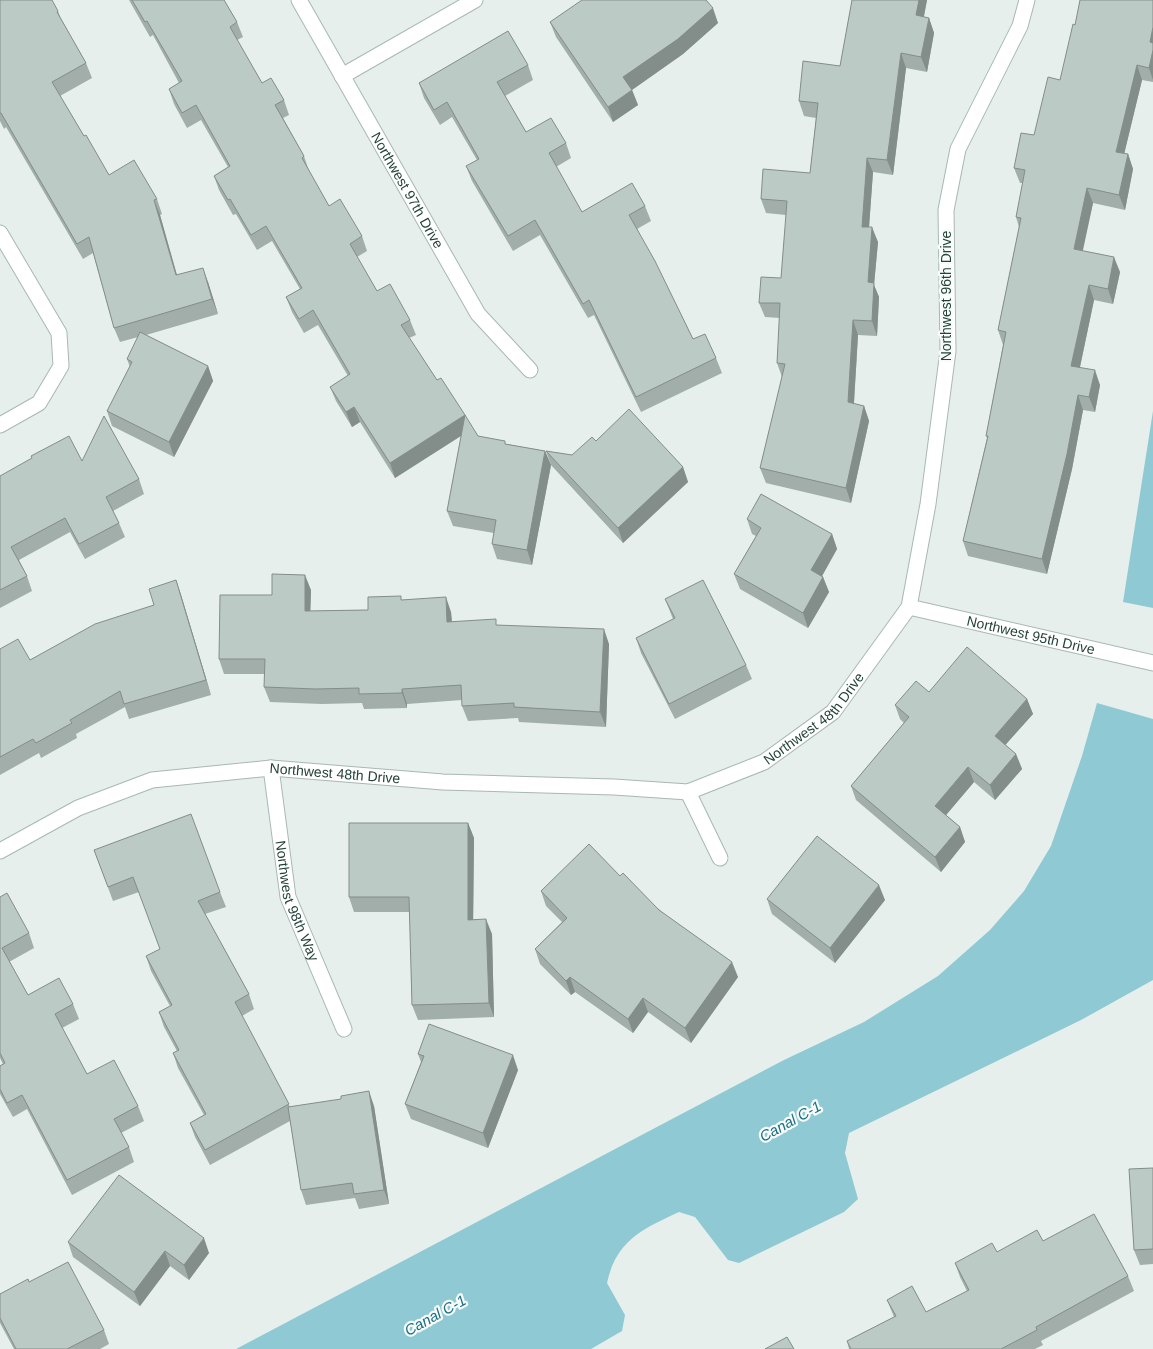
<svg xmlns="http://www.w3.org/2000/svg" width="1153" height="1349" font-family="Arial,sans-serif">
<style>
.water{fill:#8ec9d4}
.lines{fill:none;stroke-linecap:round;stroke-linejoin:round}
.minor-casing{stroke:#a8b8b2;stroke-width:17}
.minor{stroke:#fff;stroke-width:15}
.wall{fill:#a1aea9}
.shaded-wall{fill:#838d89}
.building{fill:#bbcac4;stroke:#838d89}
.labels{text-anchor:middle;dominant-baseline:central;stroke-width:4.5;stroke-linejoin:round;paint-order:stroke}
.street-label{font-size:14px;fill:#24423a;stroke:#f7fbf9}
.water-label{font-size:15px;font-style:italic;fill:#1c6f80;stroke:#f7fbf9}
</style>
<rect width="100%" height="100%" fill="#e6efeb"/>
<!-- water -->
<g class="water">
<path d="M 1153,411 L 1153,608 L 1123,602 Z"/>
<path d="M 1097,703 L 1153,719 L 1153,980 L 1081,1020 L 849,1133 L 845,1153 L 858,1199 L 844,1212 L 739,1263 L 728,1260 L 695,1217 L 679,1212 C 642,1229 616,1241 607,1283 L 625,1315 L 622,1331 L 591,1349 L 236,1349 L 784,1060 L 864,1022 L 938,976 L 990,930 L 1024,891 L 1051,846 L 1082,756 Z"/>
</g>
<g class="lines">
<!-- minor casing -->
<g class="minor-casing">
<g id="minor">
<path id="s1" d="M 299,0 L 478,314 L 530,370"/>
<path d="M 342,76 L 475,0"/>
<path d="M 0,233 L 59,333 L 61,366 L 39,403 L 0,425"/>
<path id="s2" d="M 909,607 L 1153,663"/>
<path id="s3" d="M 271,768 L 288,897 L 344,1029"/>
<path d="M 688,792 L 720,858"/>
<path id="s4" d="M 0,851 L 78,808 L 152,780 L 271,768 L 443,782 L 614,787 L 688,792 L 764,762 L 833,712 L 909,607 L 928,504 L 948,351 L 946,210 L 958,149 L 1020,26 L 1027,0"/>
</g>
</g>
<!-- minor -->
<use href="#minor" class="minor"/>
</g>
<!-- wall -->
<g class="wall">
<path d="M 0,0 L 58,11 L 61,19 L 86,63 L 92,78 L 60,96 L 84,136 L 109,175 L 157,199 L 162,214 L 160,215 L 177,275 L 208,282 L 218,314 L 146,335 L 208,366 L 213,381 L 174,457 L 112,426 L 107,411 L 130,367 L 127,359 L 138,337 L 120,342 L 114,328 L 93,253 L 83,259 L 6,127 L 4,129 L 0,121 Z"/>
<path d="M 129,0 L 224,0 L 237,22 L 243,37 L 237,40 L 262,83 L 284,100 L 289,115 L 283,118 L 304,156 L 309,171 L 329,206 L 362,236 L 367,251 L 357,257 L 377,291 L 410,320 L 416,335 L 409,338 L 437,380 L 478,436 L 506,444 L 545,451 L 551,465 L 532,565 L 497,559 L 492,544 L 494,533 L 453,526 L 447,511 L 461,436 L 395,478 L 360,422 L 352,427 L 336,401 L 330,387 L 348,376 L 318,325 L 304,333 L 292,312 L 286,297 L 300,289 L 272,241 L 257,250 L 236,214 L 233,215 L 219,190 L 214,176 L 228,167 L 201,120 L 187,128 L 174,104 L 169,89 L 179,83 L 153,35 L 150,37 Z"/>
<path d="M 852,0 L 927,0 L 924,17 L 929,18 L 934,33 L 927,72 L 906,68 L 893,175 L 873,172 L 869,227 L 878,242 L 874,285 L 879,297 L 877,336 L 858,335 L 854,404 L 864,406 L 869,421 L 851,503 L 766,483 L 760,468 L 782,377 L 777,363 L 780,318 L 765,317 L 759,303 L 781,278 L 786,215 L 766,213 L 761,199 L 810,173 L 816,118 L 804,116 L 799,101 L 840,66 Z"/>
<path d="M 1153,0 L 1153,82 L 1142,80 L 1124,154 L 1128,154 L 1133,169 L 1125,210 L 1093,203 L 1082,251 L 1120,272 L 1113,304 L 1094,300 L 1080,367 L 1100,385 L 1095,412 L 1083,410 L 1072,469 L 1047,574 L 968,556 L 963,541 L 987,438 L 986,436 L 1003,345 L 998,330 L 1019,227 L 1016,217 L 1023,183 L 1020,183 L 1014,168 L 1034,135 L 1060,80 L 1075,25 Z"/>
<path d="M 707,1 L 718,23 L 683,54 L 632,90 L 638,105 L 613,122 L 556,37 L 550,22 Z"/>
<path d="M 528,65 L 533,80 L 505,96 L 526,132 L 566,143 L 571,158 L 556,167 L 582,212 L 645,206 L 651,221 L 637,229 L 693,339 L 716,358 L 722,373 L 641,412 L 594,315 L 588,318 L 540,235 L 513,251 L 472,181 L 466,166 L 477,160 L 452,117 L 440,125 L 424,98 L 419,83 Z"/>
<path d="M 596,441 L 683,467 L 688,482 L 623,543 L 551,465 L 546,451 L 572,455 Z"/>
<path d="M 82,461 L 139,479 L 144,494 L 113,511 L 119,523 L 125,537 L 85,559 L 70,532 L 19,560 L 27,576 L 32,591 L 0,608 L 0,476 Z"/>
<path d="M 747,519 L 832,534 L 837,549 L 822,576 L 823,577 L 829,592 L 808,628 L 740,589 L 734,574 L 756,536 L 752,534 Z"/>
<path d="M 176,580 L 181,595 L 211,695 L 129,719 L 125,707 L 76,734 L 77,738 L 41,758 L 39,753 L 0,775 L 0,649 L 30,660 L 154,605 Z"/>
<path d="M 311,590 L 310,611 L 368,610 L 403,600 L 451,612 L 452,622 L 497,625 L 609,644 L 606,727 L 519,722 L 518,718 L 468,721 L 462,706 L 462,700 L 407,704 L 407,708 L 364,709 L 362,703 L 322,704 L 270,702 L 264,687 L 265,674 L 224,674 L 219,659 L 272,595 Z"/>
<path d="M 665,599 L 746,665 L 752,679 L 675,719 L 641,653 L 636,638 L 673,619 Z"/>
<path d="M 929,692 L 1027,699 L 1033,714 L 1005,745 L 1016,754 L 1022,769 L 995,800 L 974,782 L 946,815 L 960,827 L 965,842 L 941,872 L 856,800 L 851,786 L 904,723 L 900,719 L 895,705 Z"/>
<path d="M 468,823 L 474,838 L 473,920 L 492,934 L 494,1017 L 418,1020 L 412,1005 L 410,912 L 354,912 L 349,897 Z"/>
<path d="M 94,850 L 220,892 L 226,907 L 205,914 L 249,994 L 254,1009 L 242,1016 L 290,1107 L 374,1106 L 389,1204 L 359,1209 L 355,1198 L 306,1205 L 301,1190 L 290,1121 L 210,1165 L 195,1137 L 190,1123 L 204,1115 L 178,1068 L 173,1053 L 177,1051 L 164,1027 L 159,1012 L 170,1006 L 151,971 L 146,956 L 160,949 L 139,892 L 113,901 Z"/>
<path d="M 620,876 L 738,977 L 691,1043 L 648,1012 L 633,1033 L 575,992 L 571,995 L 540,964 L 535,949 L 562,922 L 546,906 L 541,891 Z"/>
<path d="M 0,897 L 29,933 L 34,948 L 9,962 L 28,995 L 73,1004 L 79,1019 L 62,1028 L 87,1074 L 138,1106 L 144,1121 L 121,1133 L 129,1147 L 134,1162 L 72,1195 L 27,1109 L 13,1117 L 0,1094 L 0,1066 L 3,1064 L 0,1058 Z"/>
<path d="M 767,899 L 885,900 L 835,963 L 772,914 Z"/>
<path d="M 418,1054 L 518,1070 L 488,1148 L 411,1119 L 405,1104 L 421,1062 Z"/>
<path d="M 1153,1168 L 1153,1264 L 1140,1265 L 1134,1250 Z"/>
<path d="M 1043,1241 L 1128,1276 L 1134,1291 L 1041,1341 L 1043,1345 L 1035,1349 L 849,1349 L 847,1341 L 894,1317 L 887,1300 L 926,1312 L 967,1291 L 960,1277 L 955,1263 Z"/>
<path d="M 68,1242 L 209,1253 L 189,1280 L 170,1266 L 140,1306 L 73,1257 Z"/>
<path d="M 29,1282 L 104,1330 L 109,1344 L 100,1349 L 14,1349 L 0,1323 L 0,1294 Z"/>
</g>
<!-- shaded-wall -->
<g class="shaded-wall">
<path d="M 919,0 L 927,0 L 921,30 L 916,15 Z"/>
<path d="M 713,8 L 718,23 L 683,54 L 629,92 L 623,77 Z"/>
<path d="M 929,18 L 934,33 L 927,72 L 921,57 Z"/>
<path d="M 1153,27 L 1153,80 L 1149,68 L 1150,42 Z"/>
<path d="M 901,53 L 906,68 L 893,175 L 887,160 Z"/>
<path d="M 1137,65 L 1142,80 L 1121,167 L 1116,152 Z"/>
<path d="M 632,90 L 638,105 L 613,122 L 608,107 Z"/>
<path d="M 1128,154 L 1133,169 L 1125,210 L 1119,195 Z"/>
<path d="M 867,158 L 873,172 L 868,241 L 862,227 Z"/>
<path d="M 1087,188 L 1093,203 L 1080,264 L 1074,249 Z"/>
<path d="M 154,200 L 160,215 L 181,290 L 176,275 Z"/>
<path d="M 872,227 L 878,242 L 874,285 L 879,297 L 877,336 L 872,321 L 868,282 Z"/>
<path d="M 1114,257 L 1120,272 L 1113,304 L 1108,289 Z"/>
<path d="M 203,268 L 208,282 L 218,314 L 212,299 Z"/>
<path d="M 1089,285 L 1094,300 L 1077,381 L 1071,366 Z"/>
<path d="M 853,320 L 858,335 L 853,417 L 848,402 Z"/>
<path d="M 208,366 L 213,381 L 174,457 L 169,442 Z"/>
<path d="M 1095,370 L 1100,385 L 1095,412 L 1089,397 Z"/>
<path d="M 1078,395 L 1083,410 L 1072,469 L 1047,574 L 1042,559 Z"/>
<path d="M 864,406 L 869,421 L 851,503 L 846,488 Z"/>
<path d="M 354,407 L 360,422 L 352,427 L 346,412 Z"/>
<path d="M 465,415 L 470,430 L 395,478 L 390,463 Z"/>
<path d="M 545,451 L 551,465 L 532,565 L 527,550 Z"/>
<path d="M 683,467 L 688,482 L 623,543 L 618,528 Z"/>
<path d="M 832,534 L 837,549 L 817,585 L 811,570 Z"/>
<path d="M 305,575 L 311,590 L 310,626 L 305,611 Z"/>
<path d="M 823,577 L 829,592 L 808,628 L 803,613 Z"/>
<path d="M 176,580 L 181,595 L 211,695 L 206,680 Z"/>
<path d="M 446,597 L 451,612 L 453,637 L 447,622 Z"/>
<path d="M 604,629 L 609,644 L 606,727 L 600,712 Z"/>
<path d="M 402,689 L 407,704 L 407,708 L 402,693 Z"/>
<path d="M 1027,699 L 1033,714 L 1000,751 L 995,736 Z"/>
<path d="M 1016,754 L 1022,769 L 995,800 L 990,785 Z"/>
<path d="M 968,767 L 974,782 L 941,821 L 935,806 Z"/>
<path d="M 468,823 L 474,838 L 473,935 L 468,920 Z"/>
<path d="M 960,827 L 965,842 L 941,872 L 935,857 Z"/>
<path d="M 879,885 L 885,900 L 835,963 L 830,948 Z"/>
<path d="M 486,919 L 492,934 L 494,1017 L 489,1003 Z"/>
<path d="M 732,962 L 738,977 L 691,1043 L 685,1028 Z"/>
<path d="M 570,977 L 575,992 L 571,995 L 566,981 Z"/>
<path d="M 643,998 L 648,1012 L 633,1033 L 628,1019 Z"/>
<path d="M 513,1055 L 518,1070 L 488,1148 L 483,1133 Z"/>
<path d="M 369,1091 L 374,1106 L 389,1204 L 384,1190 Z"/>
<path d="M 204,1238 L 209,1253 L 189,1280 L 184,1265 Z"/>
<path d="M 165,1251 L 170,1266 L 140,1306 L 134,1292 Z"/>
</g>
<!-- building -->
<g class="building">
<path d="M 0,0 L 52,0 L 58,11 L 57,12 L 86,63 L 52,82 L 84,136 L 86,135 L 109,175 L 134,160 L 157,199 L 154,200 L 176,275 L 203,268 L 212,299 L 114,328 L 89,237 L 77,244 L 1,113 L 0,113 Z"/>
<path d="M 132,0 L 224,0 L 237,22 L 230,27 L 262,83 L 271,78 L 284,100 L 275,105 L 304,156 L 302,158 L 329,206 L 340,199 L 362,236 L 350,244 L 377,291 L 390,284 L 410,320 L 401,325 L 437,380 L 441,378 L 465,415 L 390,463 L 354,407 L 346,412 L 330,387 L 350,374 L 313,310 L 299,319 L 286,297 L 302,288 L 266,226 L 251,235 L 230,199 L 228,200 L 214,176 L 230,166 L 196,105 L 182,113 L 169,89 L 182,81 L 147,21 L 145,22 Z"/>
<path d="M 582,0 L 706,0 L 713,8 L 678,39 L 623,77 L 632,90 L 608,107 L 550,22 Z"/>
<path d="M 852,0 L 919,0 L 916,15 L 929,18 L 921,57 L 901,53 L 887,160 L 867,158 L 862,227 L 872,227 L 868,282 L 874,283 L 872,321 L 853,320 L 848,402 L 864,406 L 846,488 L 760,468 L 785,364 L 777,363 L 780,303 L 759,303 L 761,277 L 781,278 L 787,201 L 761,199 L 763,169 L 810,173 L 818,103 L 799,101 L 803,61 L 840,66 Z"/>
<path d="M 1080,0 L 1153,0 L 1153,27 L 1150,42 L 1153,43 L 1153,50 L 1149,68 L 1137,65 L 1116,152 L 1128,154 L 1119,195 L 1087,188 L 1074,249 L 1114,257 L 1108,289 L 1089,285 L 1071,366 L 1095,370 L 1089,397 L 1078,395 L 1067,454 L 1042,559 L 963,541 L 988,436 L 986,436 L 1006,332 L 998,330 L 1021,218 L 1016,217 L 1025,170 L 1014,168 L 1021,133 L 1034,135 L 1048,77 L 1060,80 L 1073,24 L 1075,25 Z"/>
<path d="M 508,31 L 528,65 L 497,82 L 526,132 L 551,118 L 566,143 L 549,153 L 582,212 L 632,183 L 645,206 L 629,215 L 655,261 L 693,339 L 705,334 L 716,358 L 636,397 L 589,300 L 583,304 L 535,220 L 508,236 L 466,166 L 479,159 L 447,102 L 434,110 L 419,83 Z"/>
<path d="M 140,332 L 208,366 L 169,442 L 107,411 L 132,362 L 127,359 Z"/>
<path d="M 629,409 L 683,467 L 618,528 L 546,451 L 572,455 L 592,437 L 596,441 Z"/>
<path d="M 465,415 L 478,436 L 505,441 L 505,444 L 545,451 L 527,550 L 492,544 L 496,520 L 447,511 Z"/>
<path d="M 104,416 L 139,479 L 106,497 L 119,523 L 79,544 L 65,518 L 11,547 L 27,576 L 0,590 L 0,476 L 32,458 L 31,456 L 69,436 L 82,461 Z"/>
<path d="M 761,494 L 832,534 L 811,570 L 823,577 L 803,613 L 734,574 L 761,528 L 747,519 Z"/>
<path d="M 272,574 L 305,575 L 305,611 L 368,610 L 368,597 L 401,596 L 401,600 L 446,597 L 447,622 L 496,619 L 496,625 L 604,629 L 600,712 L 514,707 L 514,703 L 462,706 L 461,685 L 402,689 L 402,693 L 359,694 L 359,688 L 316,689 L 264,687 L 265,659 L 219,659 L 220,595 L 272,595 Z"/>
<path d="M 176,580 L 206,680 L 124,704 L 120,691 L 70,720 L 72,723 L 36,743 L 33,739 L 0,757 L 0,649 L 18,639 L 30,660 L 95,624 L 154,605 L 149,589 Z"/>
<path d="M 703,580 L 746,665 L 669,704 L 636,638 L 675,618 L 665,599 Z"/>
<path d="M 967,647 L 1027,699 L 995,736 L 1016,754 L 990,785 L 968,767 L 935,806 L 960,827 L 935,857 L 851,786 L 909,717 L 895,705 L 916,681 L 929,692 Z"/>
<path d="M 191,814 L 220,892 L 198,901 L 249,994 L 235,1002 L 289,1104 L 205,1150 L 190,1123 L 206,1114 L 173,1053 L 179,1050 L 159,1012 L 172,1005 L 146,956 L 160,949 L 133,877 L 108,887 L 94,850 Z"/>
<path d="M 349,823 L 468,823 L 468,920 L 486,919 L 489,1003 L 412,1005 L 409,897 L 349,897 Z"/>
<path d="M 817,836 L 879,885 L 830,948 L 767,899 Z"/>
<path d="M 589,844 L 620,876 L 623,873 L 659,910 L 732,962 L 685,1028 L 643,998 L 628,1019 L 570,977 L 566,981 L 535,949 L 567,918 L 541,891 Z"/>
<path d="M 7,893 L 29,933 L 2,948 L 28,995 L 59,978 L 73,1004 L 55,1014 L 87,1074 L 114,1060 L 138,1106 L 114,1119 L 129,1147 L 67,1180 L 22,1095 L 7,1103 L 0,1089 L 0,1066 L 5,1063 L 0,1053 L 0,897 Z"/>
<path d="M 429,1024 L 513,1055 L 483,1133 L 405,1104 L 424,1056 L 418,1054 Z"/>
<path d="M 369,1091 L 384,1190 L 354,1194 L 352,1183 L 301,1190 L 288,1107 L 341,1099 L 341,1096 Z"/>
<path d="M 1153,1168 L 1153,1249 L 1134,1250 L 1129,1169 Z"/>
<path d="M 119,1175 L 204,1238 L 184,1265 L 165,1251 L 134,1292 L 68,1242 Z"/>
<path d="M 1094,1214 L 1128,1276 L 1036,1327 L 1037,1330 L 1001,1349 L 851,1349 L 847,1341 L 896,1316 L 887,1300 L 912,1286 L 926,1312 L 969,1290 L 955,1263 L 992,1243 L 997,1252 L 1037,1230 L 1043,1241 Z"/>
<path d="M 68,1262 L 104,1330 L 67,1349 L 16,1349 L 0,1318 L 0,1294 L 28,1279 L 29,1282 Z"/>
<path d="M 787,1337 L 794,1349 L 765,1349 Z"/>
</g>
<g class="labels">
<!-- street labels -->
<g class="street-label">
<text stroke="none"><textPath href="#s1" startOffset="219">Northwest 97th Drive</textPath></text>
<text transform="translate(946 296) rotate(-90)">Northwest 96th Drive</text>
<text stroke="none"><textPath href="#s2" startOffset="125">Northwest 95th Drive</textPath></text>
<text stroke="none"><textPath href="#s4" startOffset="854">Northwest 48th Drive</textPath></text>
<text stroke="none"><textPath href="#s4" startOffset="352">Northwest 48th Drive</textPath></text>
<text stroke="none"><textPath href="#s3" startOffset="136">Northwest 98th Way</textPath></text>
</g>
<!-- water labels -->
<g class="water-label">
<text transform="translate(790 1121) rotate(-29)">Canal C-1</text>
<text transform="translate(435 1315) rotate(-29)">Canal C-1</text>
</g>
</g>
</svg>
